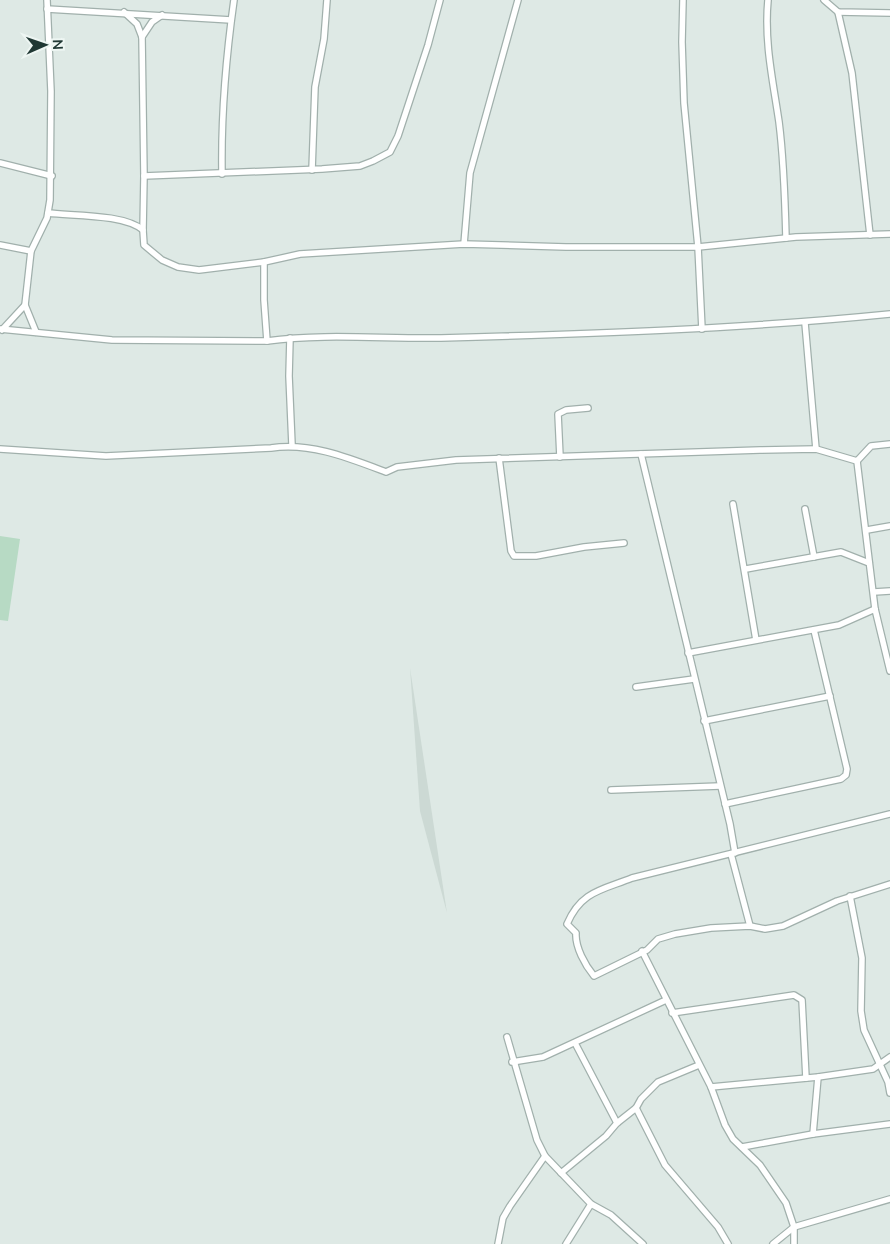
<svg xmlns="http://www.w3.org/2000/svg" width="890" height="1244" font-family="'Nunito Sans',sans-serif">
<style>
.built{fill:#ccd9d4}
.green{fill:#b7dac4}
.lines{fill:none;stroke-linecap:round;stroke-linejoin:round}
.minor-casing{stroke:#a1b0ac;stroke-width:8}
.minor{stroke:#fff;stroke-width:5.5}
</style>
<rect width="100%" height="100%" fill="#dee9e5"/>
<!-- built -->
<path class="built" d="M 410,668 L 447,913 L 420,811 Z"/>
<!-- green -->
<path class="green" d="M 0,536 L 20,539 L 8,621 L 0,620 Z"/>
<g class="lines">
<!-- minor casing -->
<g class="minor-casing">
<g id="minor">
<path d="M 683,0 L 682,42 L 684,103 L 698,247 L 702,329"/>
<path d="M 768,0 C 764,42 773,81 779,122 C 784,161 785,199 786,238"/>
<path d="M 824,0 L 838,12 L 890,13"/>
<path d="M 47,9 L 231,20"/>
<path d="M 124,12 L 137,24 L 142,37 L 144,176 L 143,230"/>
<path d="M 838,12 L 852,73 L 870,235"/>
<path d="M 142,37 L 152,22 L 162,15"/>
<path d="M 0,163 L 52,176"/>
<path d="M 312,170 L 315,87 L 324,39 L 327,0"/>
<path d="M 222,174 C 221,116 226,57 234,0"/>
<path d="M 144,176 L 322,169 L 360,166 L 373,161 L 390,152 L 398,136 L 428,45 L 440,0"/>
<path d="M 48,213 C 74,216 124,214 143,230 L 144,245 L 162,260 L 178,267 L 199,270 L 264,262 L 300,254 L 464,244 L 566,247 L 698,247 L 796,237 L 890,234"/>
<path d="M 464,244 L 470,173 L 518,0"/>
<path d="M 0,245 L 31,251"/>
<path d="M 264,262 L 264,300 L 267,341"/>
<path d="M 805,323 L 816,449"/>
<path d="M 0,329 L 112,340 L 267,341 C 324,333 383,339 441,338 C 591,334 741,329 890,314"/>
<path d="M 2,330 L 25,305"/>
<path d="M 36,332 L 25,305 L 31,251 L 47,218 L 50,200 L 51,91 L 47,0"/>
<path d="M 290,338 L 289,376 L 292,445"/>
<path d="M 0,449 L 106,456 L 271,448 C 310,442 349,458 386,472 L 397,467 L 456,460 L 760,450 L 816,449 L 857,461 L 871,446 L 890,444"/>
<path d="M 641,454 L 730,824 L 735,853"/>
<path d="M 560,457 L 558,414 L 566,410 L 588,408"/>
<path d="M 499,458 L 511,551 L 514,556 L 536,556 L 584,547 L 624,543"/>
<path d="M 857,461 L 875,609 L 890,671"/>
<path d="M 733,504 L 756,640"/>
<path d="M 805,509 L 814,557"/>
<path d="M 867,530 L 890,526"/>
<path d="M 746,569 L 841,552 L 869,563"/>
<path d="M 874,592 L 890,591"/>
<path d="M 688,653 L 839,625 L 875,609"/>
<path d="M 636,687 L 694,679"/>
<path d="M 704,721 L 830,696"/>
<path d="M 611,790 L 720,786"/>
<path d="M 725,804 L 841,779 L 846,775 L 847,769 L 814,630"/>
<path d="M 890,814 L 632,878 C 602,890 581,891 567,924 L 576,933 C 575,947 585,965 594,976 L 647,950 L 658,939 L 675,934 L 711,928 L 750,926 L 765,929 L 783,926 L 837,901 L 890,884"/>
<path d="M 731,854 L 750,926"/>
<path d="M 850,896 L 862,958 L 861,1011 L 864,1030 L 888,1082 L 890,1093"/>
<path d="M 642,951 L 711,1087 L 725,1125 L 733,1139 L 760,1165 L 786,1203 L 794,1227 L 794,1244"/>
<path d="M 672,1013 L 794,995 L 802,1000 L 806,1078"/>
<path d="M 507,1037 L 537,1140 L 545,1156 L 591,1204 L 611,1215 L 643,1244"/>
<path d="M 575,1043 L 617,1123"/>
<path d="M 512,1062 L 543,1057 L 666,1000"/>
<path d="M 711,1087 L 818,1077 L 873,1069 L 890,1057"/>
<path d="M 636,1108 L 665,1165 L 718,1227 L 728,1244"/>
<path d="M 813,1134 L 818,1077"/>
<path d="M 742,1147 L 813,1134 L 890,1124"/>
<path d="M 561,1173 L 606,1136 L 617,1123 L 636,1108 L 641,1099 L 658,1082 L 699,1065"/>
<path d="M 498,1244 L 503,1218 L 510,1206 L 545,1156"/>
<path d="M 566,1244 L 591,1204"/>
<path d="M 773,1244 L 794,1227 L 890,1199"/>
</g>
</g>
<!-- minor -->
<use href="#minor" class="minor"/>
</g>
<!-- north arrow -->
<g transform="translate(45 45) rotate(88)" stroke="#eef6f3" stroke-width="4" paint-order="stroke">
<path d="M0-4L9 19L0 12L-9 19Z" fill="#203834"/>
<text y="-8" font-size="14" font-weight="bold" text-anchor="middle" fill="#203834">N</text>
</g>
</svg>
